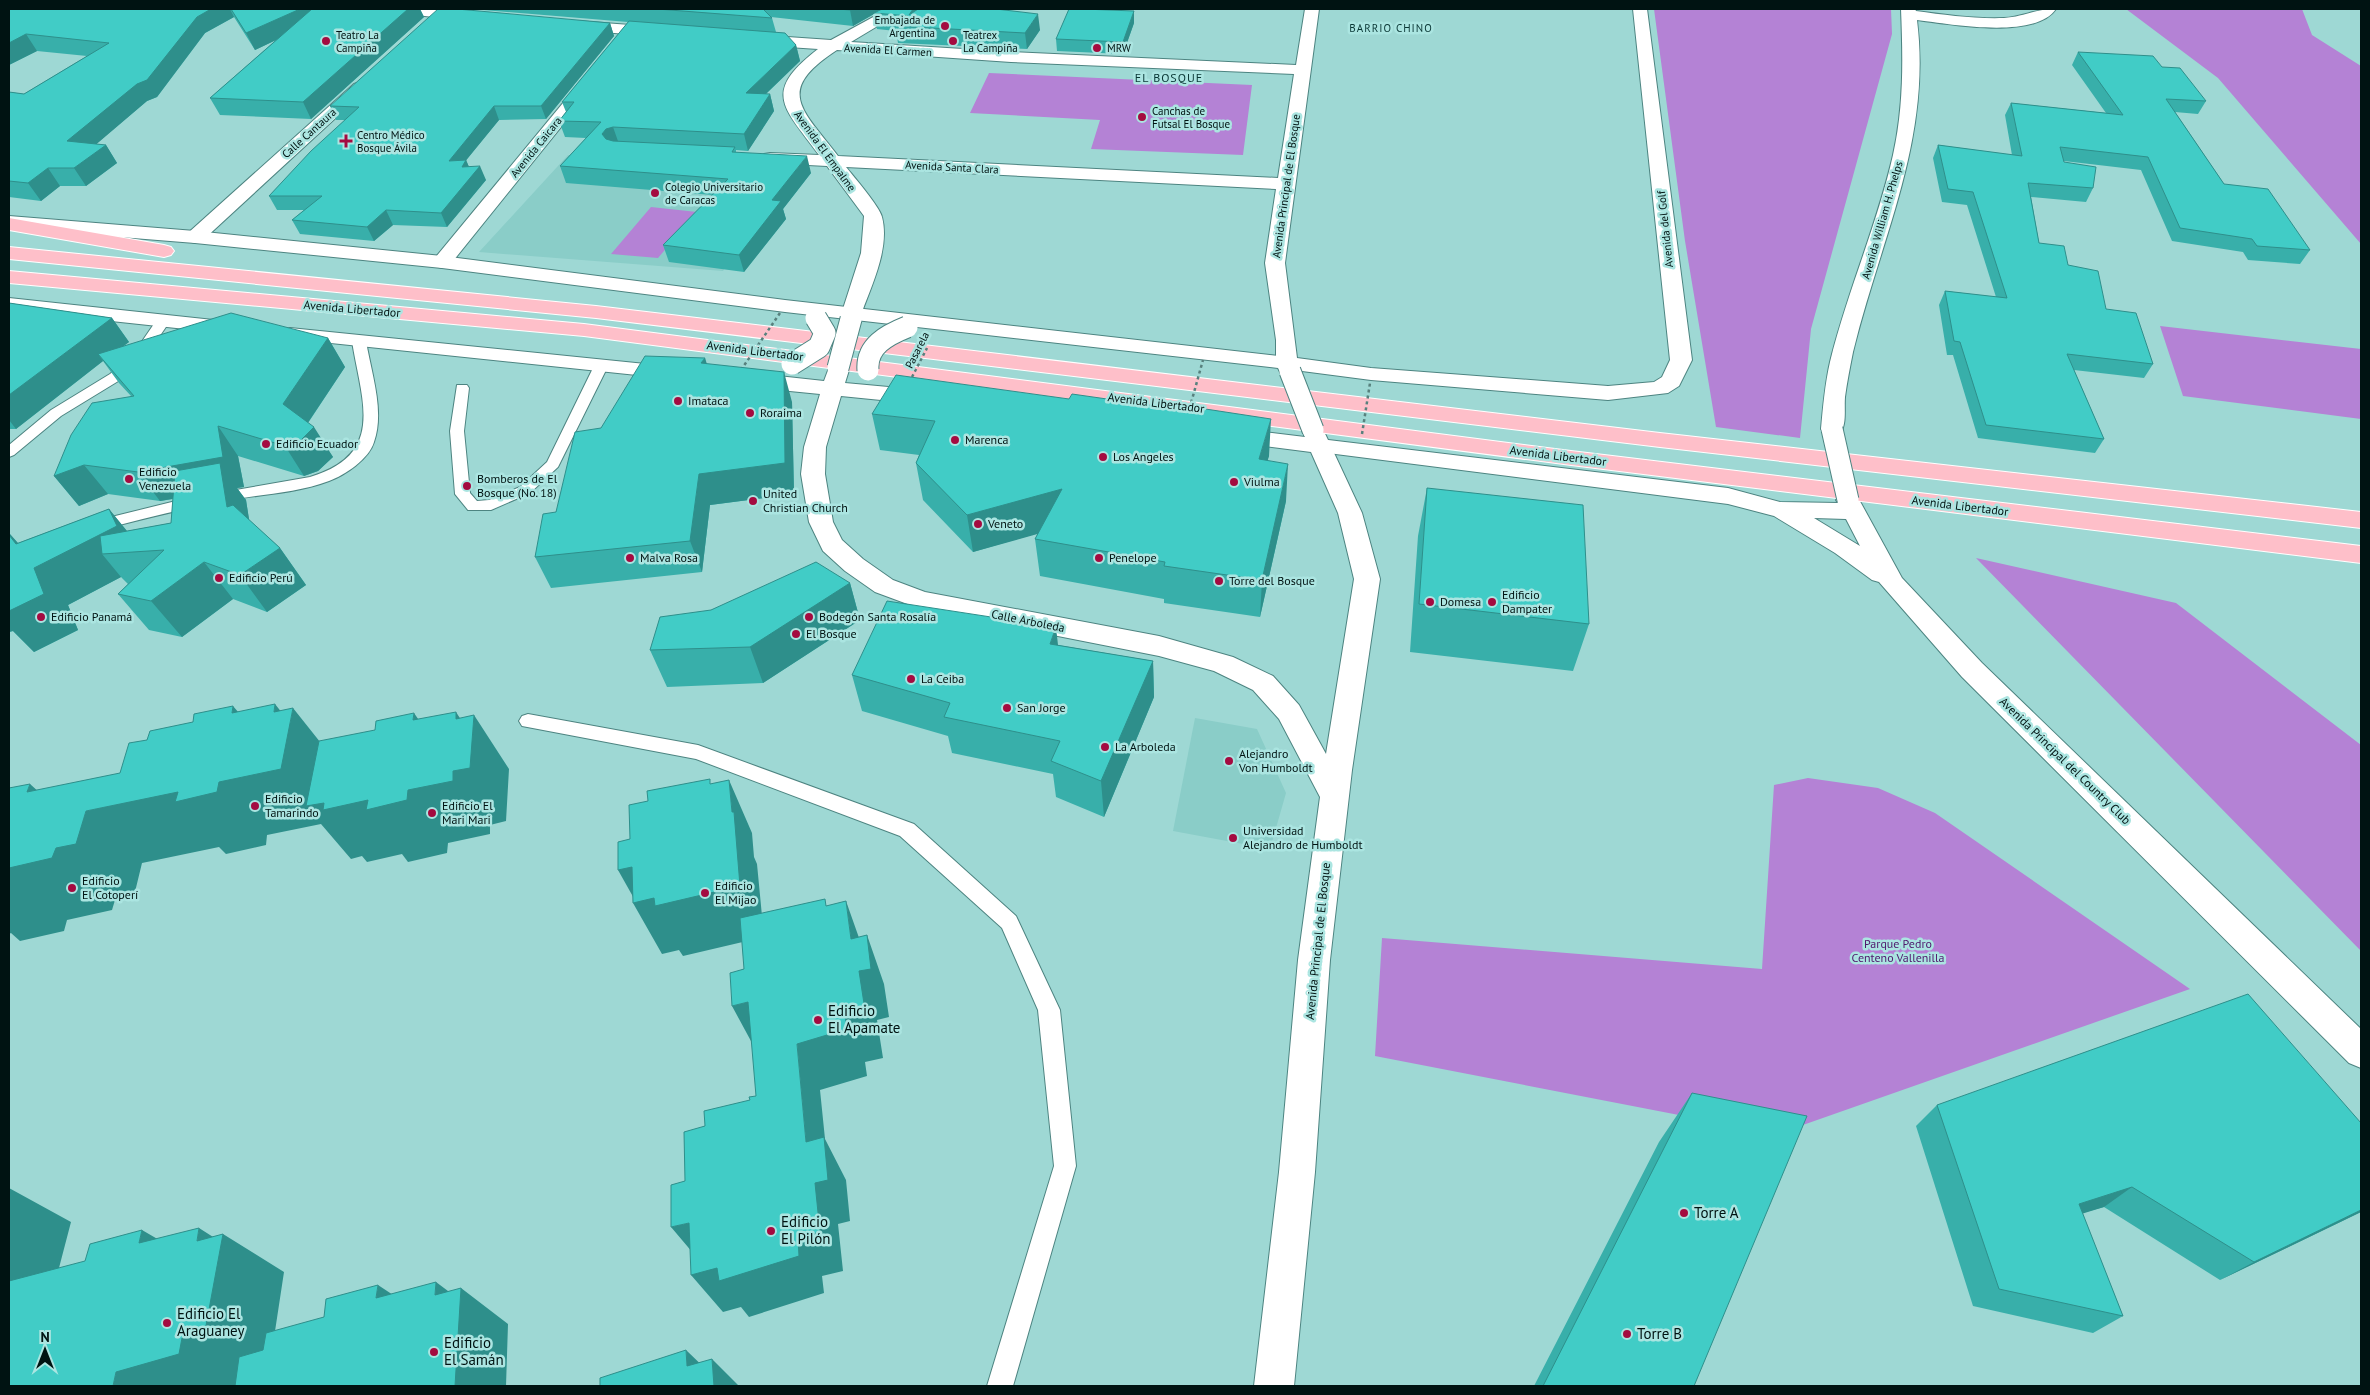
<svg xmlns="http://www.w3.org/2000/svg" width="2370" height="1395" viewBox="0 0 2370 1395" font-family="'PT Sans',sans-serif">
<rect width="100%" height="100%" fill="#9ed8d4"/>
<!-- built -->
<path fill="#8acdc8" d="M568 155 791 170 723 271 479 252Z
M1195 718 1257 729 1286 793 1270 849 1173 831Z"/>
<!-- green -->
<path fill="#b482d5" d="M1654 9H1891L1892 34 1811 329 1800 438 1716 427 1685 241Z
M2126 9H2302L2312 35 2361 66V244L2218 78Z
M989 73 1252 85 1243 155 1091 149 1100 120 970 113Z
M651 207 697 212 658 258 611 254Z
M2160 326 2361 349V419L2183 396Z
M1976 558 2176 603 2361 745V951Z
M1808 778 1878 788 1935 813 2190 989 1777 1134 1375 1056 1382 938 1762 969 1774 785Z"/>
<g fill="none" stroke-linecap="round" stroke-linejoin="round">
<!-- service casing -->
<g stroke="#4d8481" stroke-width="2">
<path id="service" d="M163 317 170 321 142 362 120 380 61 416 14 455 9 457V445L51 410 110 374 132 356 158 318Z
M359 337 366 341C371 372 385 411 374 442 369 459 345 475 329 481 300 492 267 494 236 499 189 507 142 519 96 531L91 530 88 526 91 522 184 499 310 477C387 454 361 400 352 341Z
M601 362 608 366 558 467 530 493 491 510H468L455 494 450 431 457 385H467L469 388 464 431 470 493 477 501 489 500 520 487 547 462 594 366Z
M528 714 698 745 914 824 1016 916 1060 1010 1076 1166 1013 1386H987L1054 1166 1038 1010 1002 928 900 836 696 759 522 726 519 721 522 716Z"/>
</g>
<!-- minor casing -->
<g stroke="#4d8481" stroke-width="2">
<path id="minor" d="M390 9C405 9 471 5 479 16L471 21 397 13 392 12Z
M888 9H906L851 42 1011 52 1296 65 1305 9H1319L1285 263 1297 358 1371 368 1608 386 1654 382 1662 377 1670 360 1633 9H1647L1692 360 1679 386 1668 393 1608 400 1371 380 1279 368 1276 363V340L1265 263 1276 189 846 167C854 177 880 207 882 217 890 248 872 284 862 312L859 316 852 318 845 316 842 312 861 253 864 216 827 166 770 163 764 162 761 158 764 154 770 153 819 155C784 107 761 93 818 49L758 45 750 40 758 35 831 40ZM837 50 1011 62 1294 74 1278 178 838 156C802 109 774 91 837 50Z
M1901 9H1915L1916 11C1945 15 1975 19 2004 18 2023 17 2038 8 2056 9 2035 40 1950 24 1917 20 1932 140 1880 240 1853 352 1850 367 1847 382 1845 397 1844 409 1847 424 1840 434L1832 436 1824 434 1821 429C1823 406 1825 384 1830 362 1847 292 1877 226 1893 155 1904 106 1903 59 1901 9Z
M576 21 658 27 666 32 658 37 571 29 568 26Z
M588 78 594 80 596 83 594 86 449 266 442 268 435 266 432 262 435 258 582 80Z
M360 82 366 84 368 87 366 90 202 241 195 243 188 241 185 237 188 233 354 84Z
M1320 439 1728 488 1780 502 1838 503 1836 500 1840 494 1848 492 1856 494 1902 578 1982 663 2361 1029V1068L2349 1063 1962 677 1879 582 1872 580 1835 553 1774 516 1728 504 1312 451 1309 446 1312 441ZM1814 518 1846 519 1860 546Z"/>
</g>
<!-- secondary casing -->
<g stroke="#4d8481" stroke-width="2">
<path id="secondary" d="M9 216 195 231 442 256 785 300 1287 357 1295 358 1301 371 1298 376 1290 377 1282 376 1278 368 785 312 442 268 195 243 9 228Z
M9 298 232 322 239 324 242 328 239 332 232 334 9 310Z
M290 328 675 367 683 368 686 373 683 378 675 379 283 338 280 334 283 330Z
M838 364 846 365 849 370 845 383 921 390 929 392 932 397 929 402 921 404 841 396 826 447 825 474 833 522 842 540 863 559 893 580 925 592 1159 636 1233 657 1273 676 1299 705 1326 754 1354 579 1338 513 1311 452 1232 442 1224 440 1221 435 1224 430 1232 428 1305 437 1302 430 1305 425 1313 423 1321 425 1362 513 1380 579 1352 770 1330 960 1315 1172 1294 1386H1254L1279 1172 1298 960 1320 797 1279 719 1253 690 1214 671 1159 656 921 609 875 592 845 571 823 551 809 522 801 474 804 447 820 394 750 387 742 385 739 380 742 375 750 373 824 381 830 365Z"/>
</g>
<!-- primary casing -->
<g stroke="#fff" stroke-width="2">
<path id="primary" d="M9 218 164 245 171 247 174 251 171 255 164 257 9 230Z
M9 247 596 306 1660 433 2361 512V528L1660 447 596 318 9 259Z
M9 271 584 324 1571 451 2361 546V563L1571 465 584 336 9 283Z"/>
</g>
<!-- service -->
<use href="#service" fill="#fff" fill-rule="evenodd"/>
<!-- minor -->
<use href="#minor" fill="#fff" fill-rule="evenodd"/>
<!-- secondary -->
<use href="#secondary" fill="#fff" fill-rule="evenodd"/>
<!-- primary -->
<use href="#primary" fill="#febfc9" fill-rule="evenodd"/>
<!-- minor-bridge casing -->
<g stroke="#4d8481" stroke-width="23" stroke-linecap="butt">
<path id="minor-bridge" d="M1832 429 1848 500"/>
</g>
<!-- secondary-bridge casing -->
<g stroke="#4d8481" stroke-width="23" stroke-linecap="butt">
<path id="secondary-bridge" d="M792 364 819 347 825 333 816 318
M838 368 851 319
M868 370C866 346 887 335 907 327
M1290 371 1313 430"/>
</g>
<!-- path-bridge -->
<path stroke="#57807d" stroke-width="2.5" stroke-dasharray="3 3" stroke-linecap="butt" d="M741 370 780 313
M912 377 927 348
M1188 414 1203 360
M1362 434 1370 383"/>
<!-- minor-bridge -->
<use href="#minor-bridge" stroke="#fff" stroke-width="21"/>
<!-- secondary-bridge -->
<use href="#secondary-bridge" stroke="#fff" stroke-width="21"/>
</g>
<!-- wall -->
<path fill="#38afaa" d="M9 9H420L424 17 311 119 220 115 210 98 276 40 255 50 234 17 205 33 157 97 147 101 96 144 106 145 117 163 86 186H60L41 201 9 197V92L24 94 87 56 37 51 9 65Z
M471 9H996L1040 30 1027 49 898 43 896 31 877 29 874 14 853 26 771 17 772 18 776 32 796 45 800 61 766 94H770L774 111 748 151 736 150V152L811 173 783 209 786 219 744 272 669 262 663 245 713 195 566 183 560 166 586 138 565 137 559 121 566 112 562 102 628 22Z
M610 23 614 36 546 119 499 120 466 160 469 167 486 180 447 227 393 225 374 241 300 234 292 220 304 210H277L269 196 345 120H336L330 106Z
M1134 23 1123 54 1057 51 1056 39Z
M2078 52 2162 67 2206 101 2198 114 2175 112 2224 184 2310 250 2300 264 2248 260 2243 252 2172 241 2141 170 2064 161V162L2093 188 2086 202 2031 197 2039 243 2068 265 2153 364 2144 378 2074 370 2104 439 2095 453 1978 438 1953 355H1947L1939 305 1945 291 1996 297 1967 205 1942 202 1933 158 1938 145 2012 155 2005 115 2011 103 2106 113 2072 65Z
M9 303 112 318 129 342 123 346 328 338 345 367 308 423 333 457 318 471 304 476 238 456 244 487 237 488 246 500 249 520 280 548 306 585 267 612 233 599 182 637 149 630 118 594 128 584 121 577 68 605 78 630 34 652 13 631 9 632V533L18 543 109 509 127 531 171 523 173 499 160 501 108 494 79 506 54 476 131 396 119 383 103 361 16 429H9Z
M705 358 706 364 792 402 794 494 710 505 702 572 551 588 535 557 556 512 601 428Z
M872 414 1269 456 1267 460 1286 501 1260 617 1164 603V599L1040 576 1035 539 1038 533 973 552 923 500 916 463 919 455 880 450Z
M1427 488 1589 624 1573 671 1410 652 1418 536Z
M850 583 860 620 763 683 667 687 650 650 711 610Z
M1058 645 1153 661 1154 697 1104 817 1056 797 1053 774 952 753 948 736 862 711 852 675Z
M1692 1093 1694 1386H1534L1659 1142Z
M1937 1105 2361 1123V1212L2220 1280 2104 1207 2082 1213 2123 1316 2093 1333 1973 1306 1916 1126Z"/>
<!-- shaded-wall -->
<path fill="#2e8f8b" d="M211 9H230L234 17 205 33 157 97 147 101 79 159 67 141 197 17Z
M300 9H331L333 13 255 50 246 33Z
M408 9H420L424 17 311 119 303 102Z
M852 9H885L874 13V14L853 26 850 10Z
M913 9H924L909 15Z
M1134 11V23L1123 54V42Z
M1038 14 1040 30 1027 49 1025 33Z
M610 23 614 36 546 119 541 106Z
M26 34 37 51 9 65V43Z
M796 45 800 61 750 109 746 93Z
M770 94 774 111 748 151 744 134Z
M494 106 499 120 455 174 449 161Z
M613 127 619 144 608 151 602 134 606 129Z
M106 145 117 163 86 186 74 168Z
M807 156 811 173 783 209 786 219 744 272 739 255 772 200Z
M466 160 472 174 480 166 486 180 447 227 441 213 462 167Z
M48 168 60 186 41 201 28 183Z
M386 210 393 225 374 241 367 227Z
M112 318 129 342 104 361 98 354 103 361 16 429 9 420V395Z
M328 338 345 367 301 433 283 404Z
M705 358 715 389 701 363Z
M784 372 792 402 794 494 710 505 702 572 690 541 699 474Z
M1271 419 1269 456 1257 496 1259 459Z
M218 426 238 456 244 487 237 488 246 500 253 544 227 507 224 490 160 501 138 472Z
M314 427 333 457 318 471 304 476 285 446Z
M1288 464 1286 501 1260 617 1262 580Z
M84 465 108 494 79 506 54 476Z
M1062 489 1066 526 973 552 967 515Z
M109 509 139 546 102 554 121 577 68 605 78 630 34 652 13 631 9 632V611L16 544 9 535V533L31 558Z
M280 548 306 585 267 612 240 575Z
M204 562 233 599 182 637 151 601Z
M850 583 860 620 763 683 750 647Z
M1056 627 1060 663 1050 644Z
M1153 661 1154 697 1104 817 1101 781Z
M275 704 290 723 293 708 336 762 408 790 456 719V712L472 737 474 715 509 769 506 821 490 825V834L448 843 447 853 408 862 402 854 367 862 362 856 351 859 321 824 267 835 266 845 226 854 219 847 142 863 134 896 115 900 112 910 67 920 64 931 20 941 11 933 9 934V868L56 848 27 792 30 784 80 829 86 811 219 782 274 712Z
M233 706 279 760 232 713Z
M414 713 451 767 413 720Z
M729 780 752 833 754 857 757 864 764 937 683 956 679 950 662 954 633 903 636 902 618 870 732 812Z
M846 901 864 952 867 935 884 984 889 1017 877 1020 883 1058 865 1062 867 1076 820 1090 825 1139 846 1180 850 1221 838 1224 843 1271 822 1276 824 1293 749 1317 741 1307 723 1312 691 1275 798 1238 806 1142 797 1044 845 1015 851 939Z
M748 1002 758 1054 732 1006Z
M2132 1187 2104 1207 2052 1223 2079 1204Z
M9 1188 71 1222 48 1310 9 1335Z
M2361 1210V1212L2220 1280 2254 1262Z
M689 1223 704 1266 671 1227Z
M199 1228 221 1242 223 1234 284 1272 270 1364 246 1386H113L116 1372 197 1241Z
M142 1230 209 1269 139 1243Z
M436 1282 460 1300 461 1288 508 1324 506 1386H455L435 1295Z
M378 1285 431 1320 376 1298Z
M686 1350 713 1376 712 1359 739 1386H709L687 1366Z"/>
<!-- building -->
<path fill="#41ccc6" stroke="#2e8f8b" d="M9 9H211L197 17 147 80 137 84 67 141 106 145 74 168H48L28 183 9 181V92L24 94 109 43 26 34 9 43Z
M231 9H300L246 33Z
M312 9H408L303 102 210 98Z
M438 9H457L610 23 541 106H494L449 161 466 160 462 167 480 166 441 213 386 210 367 227 292 220 322 196H269L311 151 359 107 330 106Z
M657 9H763L772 18Z
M838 9H852L850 10Z
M882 9H913L909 15 918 9H996L1038 14 1025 33 895 26 908 16 874 13Z
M1069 9H1083L1134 11 1123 42 1056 39Z
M629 21 785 33 796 45 746 93 770 94 744 134 613 127 606 129 602 134 606 139 613 141 735 147 732 152 807 156 772 200 781 201 739 255 663 245 728 179 560 166 601 122 559 121 574 102H562Z
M2078 52 2153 56 2162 67 2180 68 2206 101 2166 99 2224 184 2268 189 2310 250 2257 246 2252 239 2180 228 2148 157 2060 147 2064 162 2096 167 2093 188 2028 183 2039 243 2064 246 2068 265 2098 271 2106 309 2136 313 2153 364 2067 354 2104 439 1986 425 1960 342 1954 341 1945 291 2007 298 1973 192 1948 189 1938 145 2022 156 2011 103 2123 115Z
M9 303 112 318 9 395Z
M231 313 328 338 283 404 314 427 300 441 285 446 218 426 223 457 138 472 84 465 54 476 71 435 92 403 134 396 98 354Z
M645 356 705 358 701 363 784 372 785 463 699 474 690 541 535 557 543 514 556 512 575 432 601 428Z
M896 375 1069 399 1072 394 1198 412 1199 408 1271 419 1259 459 1288 464 1262 580 1164 566 1165 562 1035 539 1062 489 967 515 916 463 935 421 872 414Z
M220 463 227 507 233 505 280 548 240 575 204 562 151 601 118 594 164 550 102 554 100 536 171 523 175 471Z
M1427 488 1583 505 1589 624 1419 604Z
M109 509 117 526 34 568 44 594 9 611V535L16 544Z
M816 562 850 583 750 647 650 650 660 617 711 610Z
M887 601 1056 627 1050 644 1153 661 1101 781 1051 761 1060 741 944 717 950 703 852 675Z
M275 704 274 712 293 708 281 769 219 782 217 792 175 802 178 792 86 811 76 844 56 848 52 858 9 868V788L30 784 27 792 120 773 129 743 147 740 150 731 193 722 194 714 233 706 232 713Z
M456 712V719L474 715 470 768 453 771V781L408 790 407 800 366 810 368 800 323 810 324 803 306 806 319 741 375 730 376 721 414 713 413 720Z
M710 779V784L729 780 732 812H734L740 886 655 906 654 898 633 903 632 867 618 870V842L630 839 629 805 648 801 647 791Z
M825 899 826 906 846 901 851 939 867 935 871 969 859 971 865 1010 845 1015 847 1029 797 1044 806 1142 824 1137 828 1180 815 1183 820 1232 798 1238 799 1256 719 1281 717 1268 691 1275 689 1223 671 1227V1185L685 1181 684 1132 705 1126 704 1111 750 1100 749 1097 756 1096 748 1002 732 1006 730 973 744 969 740 918Z
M2248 994 2361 1123V1210L2254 1262 2132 1187 2079 1204 2123 1316 1999 1289 1937 1105Z
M1692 1093 1807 1116 1694 1386H1543Z
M199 1228 197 1241 223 1234 205 1331 182 1338 179 1354 116 1372 113 1386H9V1281L85 1261 90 1244 142 1230 139 1243Z
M436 1282 435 1295 461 1288 455 1386H235L239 1357 263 1350 266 1333 324 1317 326 1299 378 1285 376 1298Z
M686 1350 687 1366 712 1359 714 1386H600V1378Z"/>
<!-- markers -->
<g fill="#a40b40" stroke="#abe5e1" stroke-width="2">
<circle cx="945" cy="26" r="5"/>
<circle cx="326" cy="41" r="5"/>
<circle cx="953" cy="41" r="5"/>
<circle cx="1097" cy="48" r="5"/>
<circle cx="1142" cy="117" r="5"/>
<path d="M343.5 133.5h5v5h5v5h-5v5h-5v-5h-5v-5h5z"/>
<circle cx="655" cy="193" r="5"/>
<circle cx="678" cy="401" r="5"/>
<circle cx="750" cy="413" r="5"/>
<circle cx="955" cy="440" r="5"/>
<circle cx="266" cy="444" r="5"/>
<circle cx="1103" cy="457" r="5"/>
<circle cx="129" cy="479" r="5"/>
<circle cx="1234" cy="482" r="5"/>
<circle cx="467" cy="486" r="5"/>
<circle cx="753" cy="501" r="5"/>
<circle cx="978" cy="524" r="5"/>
<circle cx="630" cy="558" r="5"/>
<circle cx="1099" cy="558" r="5"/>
<circle cx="219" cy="578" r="5"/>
<circle cx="1219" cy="581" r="5"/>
<circle cx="1430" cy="602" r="5"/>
<circle cx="1492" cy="602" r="5"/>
<circle cx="41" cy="617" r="5"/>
<circle cx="809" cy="617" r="5"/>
<circle cx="796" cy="634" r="5"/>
<circle cx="911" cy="679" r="5"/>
<circle cx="1007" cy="708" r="5"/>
<circle cx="1105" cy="747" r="5"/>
<circle cx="1229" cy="761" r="5"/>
<circle cx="255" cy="806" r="5"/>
<circle cx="432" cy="813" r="5"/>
<circle cx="1233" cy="838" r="5"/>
<circle cx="72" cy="888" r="5"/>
<circle cx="705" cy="893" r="5"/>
<circle cx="818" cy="1020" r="5"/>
<circle cx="1684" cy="1213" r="5"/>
<circle cx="771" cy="1231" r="5"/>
<circle cx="167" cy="1323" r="5"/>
<circle cx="1627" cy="1334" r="5"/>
<circle cx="434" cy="1352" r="5"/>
</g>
<g text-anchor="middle" stroke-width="5" stroke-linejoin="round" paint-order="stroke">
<!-- far-poi labels -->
<g font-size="11" fill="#001312" stroke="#abe5e1" text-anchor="start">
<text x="935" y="24" text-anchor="end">Embajada de<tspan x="935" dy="13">Argentina</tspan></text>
<text x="336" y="39">Teatro La<tspan x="336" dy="13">Campiña</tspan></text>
<text x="963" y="39">Teatrex<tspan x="963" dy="13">La Campiña</tspan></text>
<text x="1107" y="52">MRW</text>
<text x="1152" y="115">Canchas de<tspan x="1152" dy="13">Futsal El Bosque</tspan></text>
<text x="357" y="139">Centro Médico<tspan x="357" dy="13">Bosque Ávila</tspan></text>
<text x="665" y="191">Colegio Universitario<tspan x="665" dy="13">de Caracas</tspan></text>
</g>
<!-- far-neighbourhood labels -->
<g font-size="11" letter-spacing="1" fill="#0a3735" stroke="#abe5e1">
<text x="1391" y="32">BARRIO CHINO</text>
</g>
<!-- far-street labels -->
<g font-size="11" fill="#001312" stroke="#abe5e1">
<text transform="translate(888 50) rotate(3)" y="4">Avenida El Carmen</text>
<text transform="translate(309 133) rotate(-42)" y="4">Calle Cantaura</text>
<text transform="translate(536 147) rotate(-51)" y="4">Avenida Caicara</text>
<text transform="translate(825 151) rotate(54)" y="4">Avenida El Empalme</text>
<text transform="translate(952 167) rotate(3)" y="4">Avenida Santa Clara</text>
<text transform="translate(1286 186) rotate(-82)" y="4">Avenida Principal de El Bosque</text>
<text transform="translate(1882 220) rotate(-74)" y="4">Avenida William H. Phelps</text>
<text transform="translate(1665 229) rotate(-96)" y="4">Avenida del Golf</text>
<text transform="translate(917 350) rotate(-63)" y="4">Pasarela</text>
</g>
<!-- far-quarter labels -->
<g font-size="12" letter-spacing="1" fill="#0a3735" stroke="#abe5e1">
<text x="1169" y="82">EL BOSQUE</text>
</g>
<!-- street labels -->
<g font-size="12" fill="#001312" stroke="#abe5e1">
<text transform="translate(352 309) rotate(5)" y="4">Avenida Libertador</text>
<text transform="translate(755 351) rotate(7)" y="4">Avenida Libertador</text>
<text transform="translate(1156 403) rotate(7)" y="4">Avenida Libertador</text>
<text transform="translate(1558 456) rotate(7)" y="4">Avenida Libertador</text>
<text transform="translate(1960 506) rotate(7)" y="4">Avenida Libertador</text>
<text transform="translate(1028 621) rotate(11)" y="4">Calle Arboleda</text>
<text transform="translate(2065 761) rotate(44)" y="4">Avenida Principal del Country Club</text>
<text transform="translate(1318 941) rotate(-84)" y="4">Avenida Principal de El Bosque</text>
</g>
<!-- poi labels -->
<g font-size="12" fill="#001312" stroke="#abe5e1" text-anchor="start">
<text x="688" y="405">Imataca</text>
<text x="760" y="417">Roraima</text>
<text x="965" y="444">Marenca</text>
<text x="276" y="448">Edificio Ecuador</text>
<text x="1113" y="461">Los Angeles</text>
<text x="139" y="476">Edificio<tspan x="139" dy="14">Venezuela</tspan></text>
<text x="477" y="483">Bomberos de El<tspan x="477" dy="14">Bosque (No. 18)</tspan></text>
<text x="1244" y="486">Viulma</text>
<text x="763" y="498">United<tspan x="763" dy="14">Christian Church</tspan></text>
<text x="988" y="528">Veneto</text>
<text x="640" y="562">Malva Rosa</text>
<text x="1109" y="562">Penelope</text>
<text x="229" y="582">Edificio Perú</text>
<text x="1229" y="585">Torre del Bosque</text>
<text x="1502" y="599">Edificio<tspan x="1502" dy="14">Dampater</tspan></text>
<text x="1440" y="606">Domesa</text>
<text x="51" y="621">Edificio Panamá</text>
<text x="819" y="621">Bodegón Santa Rosalía</text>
<text x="806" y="638">El Bosque</text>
<text x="921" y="683">La Ceiba</text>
<text x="1017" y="712">San Jorge</text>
<text x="1115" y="751">La Arboleda</text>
<text x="1239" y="758">Alejandro<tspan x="1239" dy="14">Von Humboldt</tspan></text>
<text x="265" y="803">Edificio<tspan x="265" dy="14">Tamarindo</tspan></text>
<text x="442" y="810">Edificio El<tspan x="442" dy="14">Mari Mari</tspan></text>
<text x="1243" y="835">Universidad<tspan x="1243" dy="14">Alejandro de Humboldt</tspan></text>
<text x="82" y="885">Edificio<tspan x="82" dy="14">El Cotoperí</tspan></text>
<text x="715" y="890">Edificio<tspan x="715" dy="14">El Mijao</tspan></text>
</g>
<!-- park labels -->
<g font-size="12" fill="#4e166b" stroke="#abe5e1">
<text x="1898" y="948">Parque Pedro<tspan x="1898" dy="14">Centeno Vallenilla</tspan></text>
</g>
<!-- near-poi labels -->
<g font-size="15" fill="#001312" stroke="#abe5e1" text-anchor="start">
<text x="828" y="1016">Edificio<tspan x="828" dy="17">El Apamate</tspan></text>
<text x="1694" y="1218">Torre A</text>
<text x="781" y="1227">Edificio<tspan x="781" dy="17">El Pilón</tspan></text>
<text x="177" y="1319">Edificio El<tspan x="177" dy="17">Araguaney</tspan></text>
<text x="1637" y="1339">Torre B</text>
<text x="444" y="1348">Edificio<tspan x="444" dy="17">El Samán</tspan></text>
</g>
</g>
<!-- border -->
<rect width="2370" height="1395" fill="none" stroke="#001312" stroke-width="20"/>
<!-- north arrow -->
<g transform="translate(45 1350)" stroke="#abe5e1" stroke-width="4" paint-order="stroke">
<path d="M0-4L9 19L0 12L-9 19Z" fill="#001312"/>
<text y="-8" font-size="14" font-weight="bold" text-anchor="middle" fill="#001312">N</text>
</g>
</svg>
